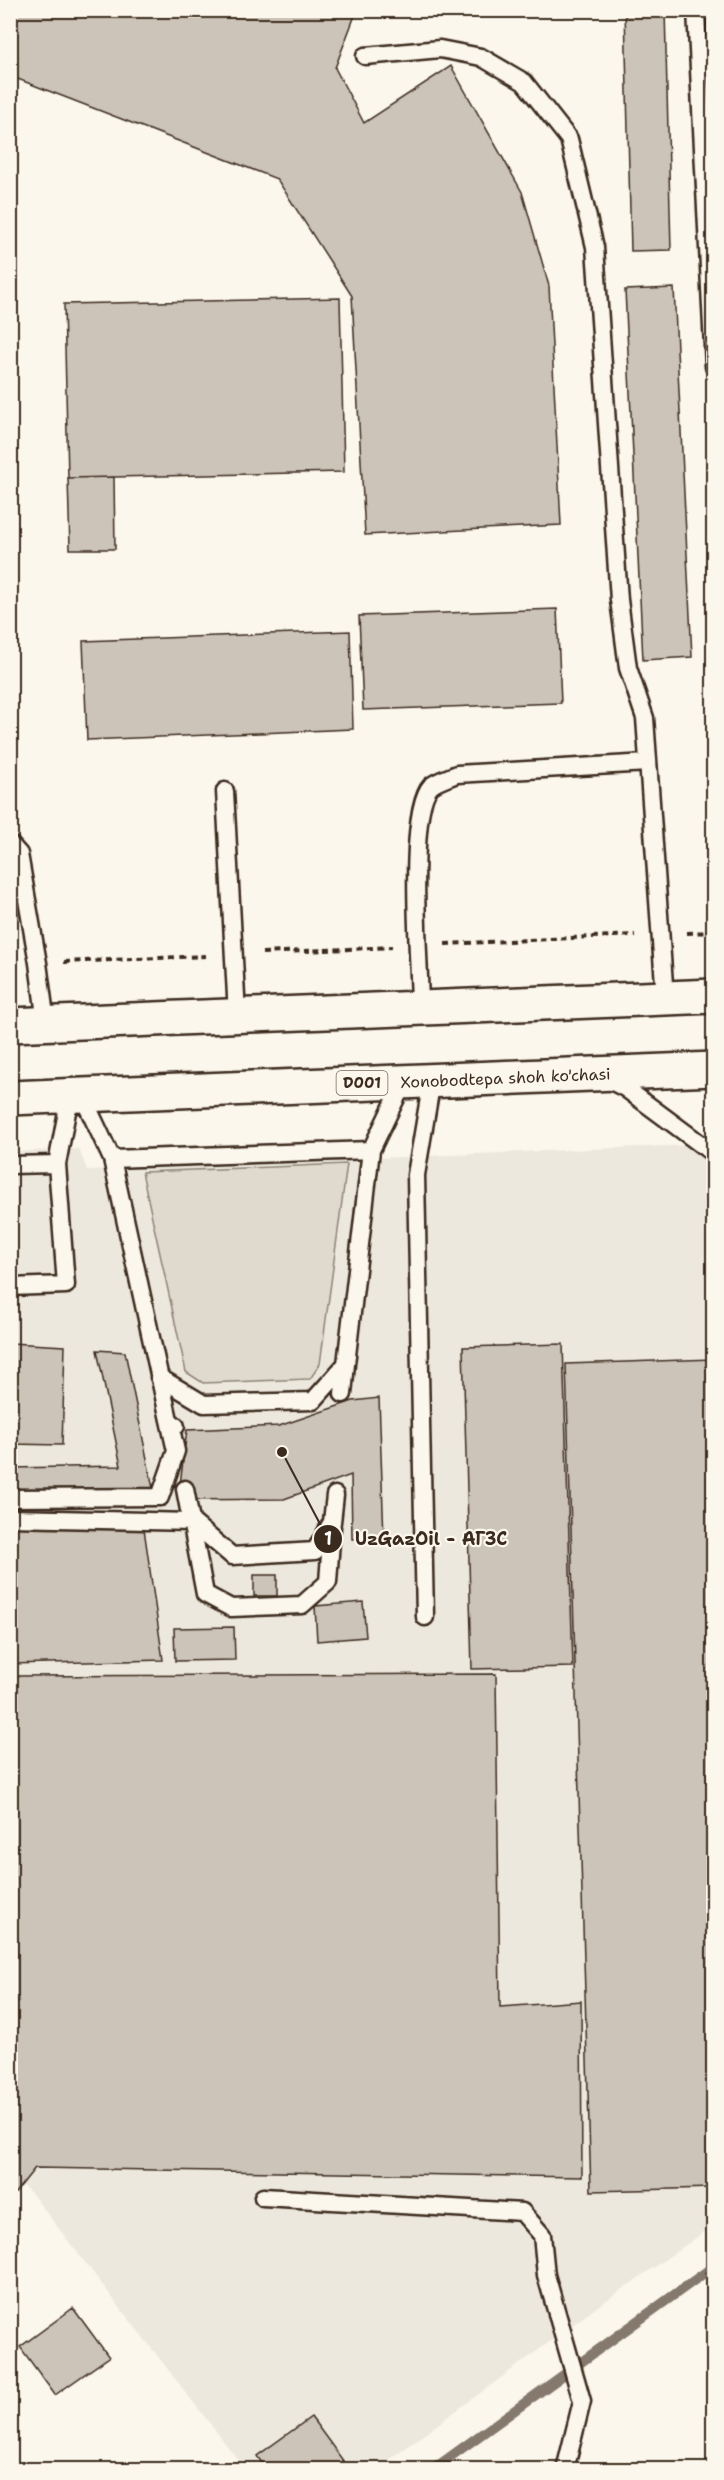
<svg xmlns="http://www.w3.org/2000/svg" width="724" height="2480" viewBox="0 0 724 2480" font-family="'Shantell Sans',sans-serif">
<rect width="100%" height="100%" fill="#fbf7ec"/>
<filter id="ink" filterUnits="userSpaceOnUse"><feTurbulence type="fractalNoise" baseFrequency=".0167" numOctaves="2"/><feDisplacementMap in="SourceGraphic" scale="12" xChannelSelector="R" yChannelSelector="G"/><feConvolveMatrix kernelMatrix="1 2 1 2 8 2 1 2 1" color-interpolation-filters="sRGB"/></filter>
<g filter="url(#ink)">
<!-- built -->
<path fill="#ede8dd" d="M713 1144V2226L601 2304 377 2469H245L32 2194 11 2175 10 1152 79 1149 87 1170Z"/>
<!-- green -->
<path fill="#dfd9ce" stroke="#8d8276" stroke-width="1.5" d="M347 1164 320 1364 310 1379 203 1383 186 1372 142 1172Z"/>
<g fill="none" stroke-linecap="round" stroke-linejoin="round">
<!-- stream -->
<path stroke="#85796d" stroke-width="10" d="M432 2470 714 2266"/>
</g>
<!-- building -->
<path fill="#ccc4b9" stroke="#3b2a1e" stroke-width="1.5" d="M10 10H357L335 68 364 123 451 66 522 192 549 286 561 525 365 535 352 296 277 179 10 76Z
M625 10H665L671 250 631 251Z
M674 288 692 657 643 660 625 290Z
M340 298 344 472 68 478 64 304Z
M114 477 115 549H70L68 478Z
M557 609 561 703 363 710 359 616Z
M350 631 353 729 87 740 83 641Z
M10 1343 65 1346 62 1445 10 1444Z
M563 1344 573 1667 472 1669 463 1347Z
M97 1350 125 1352 153 1488 10 1489V1468L121 1466Z
M714 1359V2188L591 2191 566 1364Z
M379 1398 384 1538 352 1539 351 1475 284 1499 178 1500 187 1430 279 1426 353 1401Z
M10 1526 144 1529 163 1660 10 1664Z
M254 1575H277V1596H254Z
M363 1602 366 1637 317 1641 315 1606Z
M234 1627 235 1660 175 1661 174 1628Z
M496 1674 500 2007 581 2001 582 2177 35 2168 11 2198 10 1676Z
M73 2308 109 2357 55 2395 20 2347Z
M311 2417 347 2466 342 2470H267L257 2456Z"/>
<g fill="none" stroke-linecap="round" stroke-linejoin="round">
<!-- service casing -->
<g stroke="#3b2a1e" stroke-width="21">
<path id="service" d="M696 10 714 367
M365 56 440 49 481 57 524 82 569 139 595 247 619 600 628 668 645 718 665 998
M225 791 237 1015
M10 844 19 854 38 963 46 1023
M420 1007C420 966 406 812 431 786 437 781 450 777 457 774L648 763
M607 1079 625 1088 714 1154
M82 1095 112 1159 169 1420 176 1426
M112 1159 371 1150 404 1082
M10 1165 57 1164 70 1096
M10 1287 66 1285 57 1164
M159 1377 204 1404 313 1401 346 1364 371 1150
M343 1394 346 1364
M185 1489 205 1594 231 1608 302 1605 328 1582 332 1527
M10 1498 160 1497 176 1451 169 1420
M10 1518 192 1522 232 1556 315 1551 332 1522 335 1495
M425 1617 416 1175 432 1080
M263 2197 522 2212 542 2235 546 2275 582 2401 565 2470"/>
</g>
<!-- trunk casing -->
<g stroke="#3b2a1e" stroke-width="38">
<g id="trunk">
<path d="M10 1025 714 996"/>
<path id="s1" d="M10 1098 714 1069"/>
</g>
</g>
<!-- path -->
<path stroke="#3b2a1e" stroke-width="4" stroke-dasharray="6 4.5" stroke-linecap="butt" d="M687 933 714 932
M445 944 635 935
M262 953 392 947
M64 962 206 956"/>
<!-- service -->
<use href="#service" stroke="#fbf7ec" stroke-width="16"/>
<!-- trunk -->
<use href="#trunk" stroke="#fbf7ec" stroke-width="33"/>
</g>
</g>
<g text-anchor="middle" stroke-width="4.5" stroke-linejoin="round" paint-order="stroke">
<!-- shield labels -->
<rect fill="#fbf7ec" stroke="#75685c" stroke-width="1.5" x="336.5" y="1071" width="51" height="24" rx="4.5"/>
<g font-size="15" font-weight="bold" fill="#3b2a1e">
<text x="362" y="1088">D001</text>
</g>
<!-- street labels -->
<g font-size="16" fill="#3b2a1e" stroke="#fbf7ec">
<text dy="6" stroke="none"><textPath href="#s1" startOffset="496">Xonobodtepa shoh ko'chasi</textPath></text>
</g>
</g>
<!-- callouts -->
<path fill="none" stroke="#3b2a1e" stroke-width="2" d="M282 1452L328 1539"/>
<g fill="#3b2a1e" stroke="#fbf7ec" stroke-width="2">
<circle cx="282" cy="1452" r="6"/>
<circle cx="328" cy="1539" r="15"/>
</g>
<g font-size="18" text-anchor="middle" font-weight="bold" fill="#fff">
<text x="328" y="1545">1</text>
</g>
<g font-size="18" text-anchor="middle" font-weight="bold" fill="#3b2a1e" stroke="#fbf7ec" stroke-width="4.5" stroke-linejoin="round" paint-order="stroke">
<text x="431" y="1545">UzGazOil - АГЗС</text>
</g>
<!-- margin -->
<rect width="724" height="2480" fill="none" stroke="#fbf7ec" stroke-width="36"/>
<rect x="18" y="18" width="688" height="2444" fill="none" stroke="#3b2a1e" stroke-width="2" filter="url(#ink)"/>
</svg>
